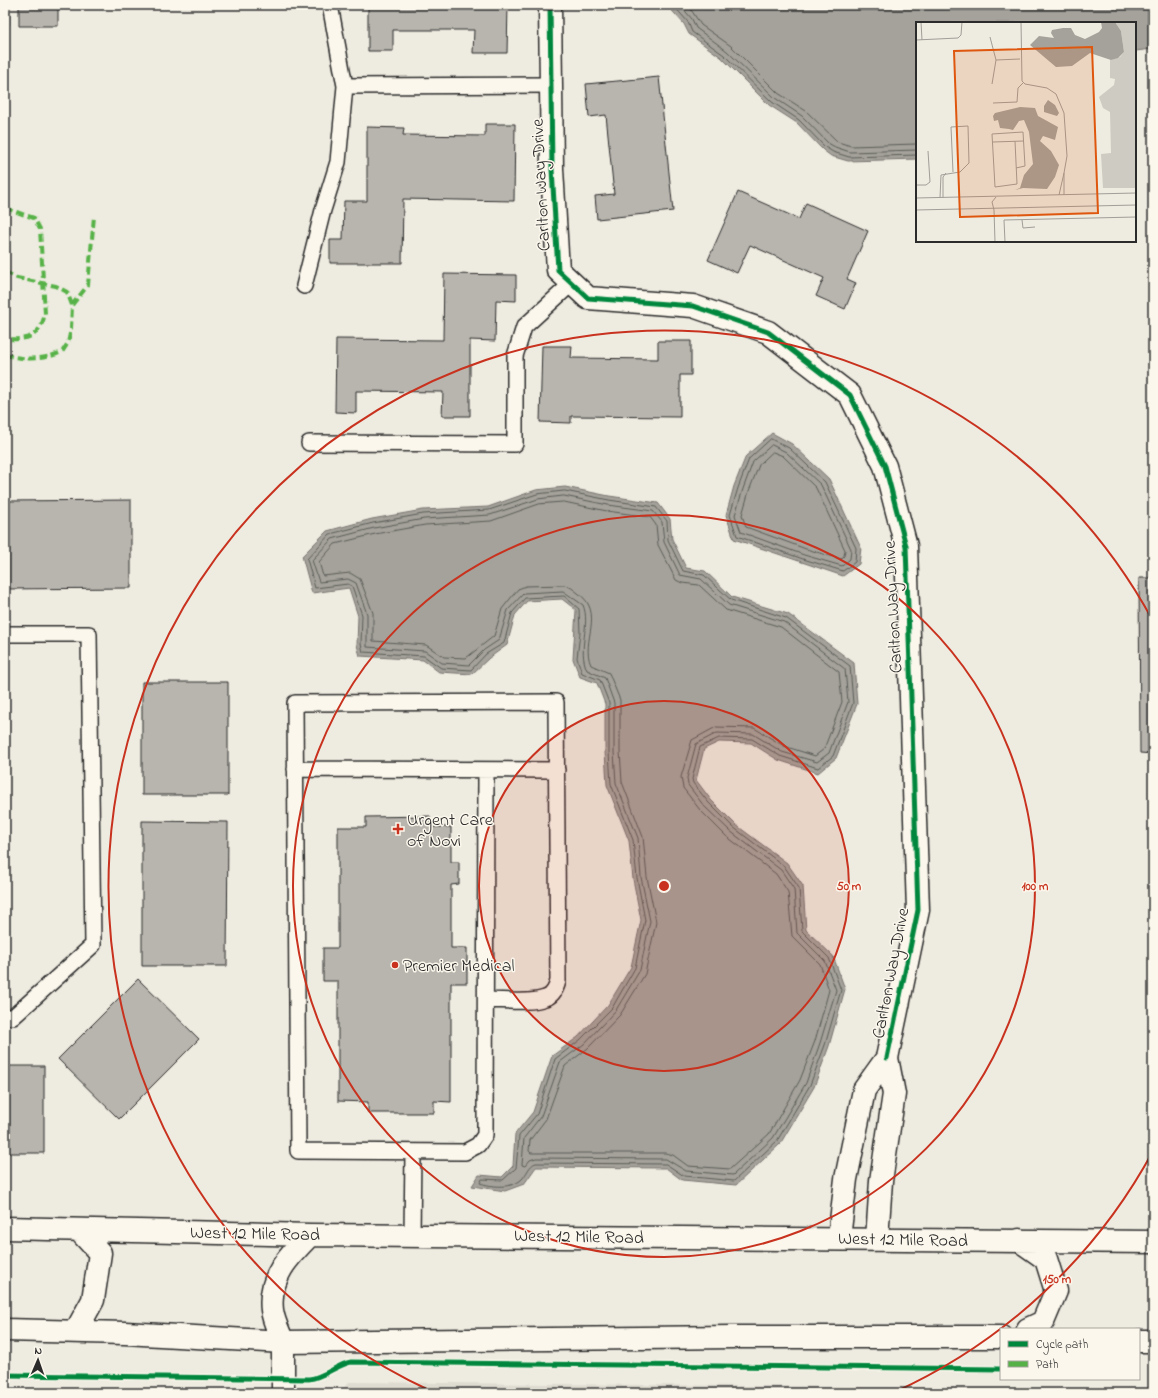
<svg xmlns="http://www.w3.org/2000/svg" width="1158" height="1398" viewBox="0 0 1158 1398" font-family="'Indie Flower',sans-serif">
<rect width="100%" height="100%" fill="#eeebe0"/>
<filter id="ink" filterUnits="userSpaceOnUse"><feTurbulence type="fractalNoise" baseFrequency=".025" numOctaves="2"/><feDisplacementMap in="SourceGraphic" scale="8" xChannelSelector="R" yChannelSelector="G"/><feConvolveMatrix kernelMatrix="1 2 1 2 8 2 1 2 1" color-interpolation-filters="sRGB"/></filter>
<g filter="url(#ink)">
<!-- built -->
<path fill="#dedbd1" d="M349 1382 1153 1390V1393H339Z"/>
<!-- water -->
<path fill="#a4a29a" stroke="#74726e" d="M667 5H1153V49L1135 51V23H917V159L848 161 831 156 823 150 797 123 769 105 721 57 689 34 684 24Z
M772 433 792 444 829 479 861 548 859 564 843 576 734 539 726 515 734 486 746 456Z
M565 487 609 496 658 503 670 519 672 539 686 568 705 571 732 597 788 614 854 663 857 704 836 758 818 773 778 760 751 743 719 742 704 749 696 780 711 800 736 825 787 863 803 886 806 930 833 956 845 989 829 1046 814 1087 780 1144 736 1185 682 1180 666 1168 536 1167 524 1184 505 1191 472 1186 479 1175 502 1177 513 1166 515 1134 533 1112 552 1056 578 1037 608 1005 631 967 641 920 633 879 629 841 607 785 605 752V704L597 683 580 677 573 659 576 610 562 599 527 601 515 615 507 645 489 658 472 674 439 672 423 660 360 656 357 645 358 616 349 588 312 593 302 556 327 531 372 519 423 510 488 507 536 490Z"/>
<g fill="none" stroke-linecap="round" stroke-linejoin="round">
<!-- shore -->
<path stroke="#5b5b57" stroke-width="1" d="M673 5 688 22 692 32 724 55 772 102 799 120 825 147 833 152 849 157 917 155
M680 5 692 19 696 28 727 51 775 98 802 116 828 143 835 147 850 152 917 150
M688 5 701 25 731 46 778 93 806 111 838 142 851 146 917 144
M771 439 789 448 825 482 856 548 855 562 843 571 803 559 737 536 730 515 738 488 749 459Z
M772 445 786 452 821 485 851 549 850 559 842 566 804 555 741 532 735 515 743 489 753 462Z
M773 452 783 456 816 488 845 550 844 556 841 559 806 549 746 527 742 515 749 491 759 465Z
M565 491 609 500 656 507 667 521 668 540 683 571 704 575 731 600 786 618 850 666 853 703 833 756 818 768 780 756 752 739 719 738 700 747 692 779 693 783 708 802 733 827 784 866 799 888 802 931 829 958 841 990 825 1045 810 1085 777 1141 734 1181 684 1176 666 1164 536 1163C529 1165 527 1174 522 1179 512 1189 492 1187 480 1183L482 1179 503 1180 516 1168 519 1136 537 1114 555 1059 580 1040 612 1008 635 968 645 920 637 878 633 840 611 784 609 752V703L600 680 582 673 577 658 580 633 579 609 564 596 525 598 512 613 504 643 486 654 471 670 441 668 424 656 363 652 361 644 362 615 352 586 348 584 315 588 307 559 330 534 373 523 423 514 489 510 537 494Z
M564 496 608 505 653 511 662 522 664 542 680 575 701 579 729 605 784 622 845 669 848 702 829 753 817 762 782 752 753 734 717 733 696 744 687 778 688 785 704 806 730 831 781 870 794 889 797 933 825 961 836 990 820 1043 806 1083 773 1138 733 1175 686 1171 666 1159 536 1158 530 1160 525 1166 522 1165 524 1138 541 1116 560 1062 584 1044 616 1010 640 970 650 921 641 877 638 838 616 783 614 752V703L605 678 587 670C577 649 591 624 583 605L563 591 524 593 508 610 499 640 484 650 469 665 442 663 425 651 367 647V614L356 583 348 579 319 582 312 560 332 539 374 528 424 519 490 515 538 499Z
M564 502 607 511 650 517 656 525 658 545 676 580 682 583 699 585 726 610 781 627 839 672 842 702 824 749 815 756 784 746 754 728 716 727 692 740 681 777 683 788 700 810 726 836 776 874 788 892 792 936 820 964 829 990 815 1041 800 1080 769 1134 730 1169 688 1166 673 1155 666 1153H531L529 1151 530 1140 546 1119 565 1066 588 1048 620 1015 645 974 656 922 647 877 643 837 622 782 620 751V700L609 673 591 665C580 641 606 613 578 593 573 589 570 586 564 585L526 586 518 589 502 609 494 636 466 658 444 657 426 645 373 641V613L360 579 350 573 323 576 319 562 335 544 375 534 425 525 491 521 539 504Z"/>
</g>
<!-- building -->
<path fill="#b8b5ae" stroke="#2b2b2b" d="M5 5H9V25H5Z
M19 5H58V26H19Z
M368 5H508L507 53H473L474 30H393V51H368Z
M659 77 673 211 597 219 595 196 614 194 606 115 589 117 586 84Z
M485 124H515L514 201 403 199 402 263H330V240H343L344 201H367V127L404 128 403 135 485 136Z
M738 192 799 219 806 203 868 231 847 279 856 283 845 309 816 296 824 278 750 245 737 273 708 260Z
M444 274 516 275V301L496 300 495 341 470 340V416H442L443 392 356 391V413L335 412 336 339 443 340Z
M658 341H691V375H680V417L571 416V423L540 422 542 346H572L571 358 658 359Z
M131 500V588L5 589V501Z
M1139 578H1153V754L1140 753Z
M142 682H228V795H142Z
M430 816 431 827H451V862H459V884L451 885V948H467V983H451V1102L434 1101V1113H368V1102L338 1101V981H323V948H338V827H366V817Z
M142 821 228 822 227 966H142Z
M138 979 199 1039 119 1119 58 1059Z
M5 1066H44V1153H5Z"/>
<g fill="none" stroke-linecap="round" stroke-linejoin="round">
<!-- lane casing -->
<g stroke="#2b2b2b" stroke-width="18">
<path id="lane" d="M330 5 345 86 551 85
M304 286 323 210 338 162 345 86
M309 443 515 444V356L524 327 572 283
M5 634H89L93 945 13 1017H5
M295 769 557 770
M486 770 485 1135 478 1145 465 1152 298 1151 295 703 556 702 558 981C556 989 553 996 545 998 531 1004 503 1000 487 1000
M412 1235 413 1153"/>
</g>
<!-- street casing -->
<g stroke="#2b2b2b" stroke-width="25">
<path id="street" d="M550 5 552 169 558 270 588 298 693 306 768 332 850 395 885 466 906 546 918 910 887 1058
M839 1238 846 1179 864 1090 887 1058 894 1094 881 1181 877 1239
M283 1342V1393"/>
</g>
<!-- secondary casing -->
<g stroke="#2b2b2b" stroke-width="25">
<path id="secondary" d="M5 1228 310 1235 1153 1242
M1019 1240 1046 1259 1056 1291 1043 1322 1028 1329
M5 1330 125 1333 283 1342 733 1337H1001
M76 1331 93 1300 100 1253 79 1230
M1139 1341H1153
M283 1342C279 1332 273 1320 272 1310 268 1277 289 1256 310 1235"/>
</g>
<!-- lane -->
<use href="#lane" stroke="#fbf7ec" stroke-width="15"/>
<!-- street -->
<use href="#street" stroke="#fbf7ec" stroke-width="22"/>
<!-- secondary -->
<use href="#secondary" stroke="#fbf7ec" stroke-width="22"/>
<!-- quiet -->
<path stroke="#56b246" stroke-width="4" stroke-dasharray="8 4" stroke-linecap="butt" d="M5 208 34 218 40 229 45 314C39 338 28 340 5 339
M5 272 17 278 56 286 67 292 72 305 71 329 68 343 62 352C44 360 24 360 5 355
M72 305 88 285 94 216"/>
<!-- cycleway casing -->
<g stroke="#fbf7ec" stroke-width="8">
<path id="cycleway" d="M550 5 552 169 558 270 588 298 693 306 768 332 850 395 885 466 906 546 918 910 887 1058
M5 1375 309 1379C325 1377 336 1365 351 1362L1001 1369"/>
</g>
<!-- cycleway -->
<use href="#cycleway" stroke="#00873e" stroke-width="5"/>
</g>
</g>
<!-- distance rings -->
<circle cx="664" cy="886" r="185" fill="#c8321e" fill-opacity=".12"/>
<g fill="none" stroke="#c8321e" stroke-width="2">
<circle cx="664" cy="886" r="185"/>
<circle cx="664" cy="886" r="371"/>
<path d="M1153 1151A556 556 0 0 1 895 1392M433 1392A556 556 0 1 1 1153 621"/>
</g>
<!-- markers -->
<g fill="#c8321e" stroke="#fbf7ec" stroke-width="1.5">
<path d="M396 823h4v4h4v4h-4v4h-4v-4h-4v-4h4z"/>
<circle cx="395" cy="965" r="4"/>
</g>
<g text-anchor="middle" stroke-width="3" stroke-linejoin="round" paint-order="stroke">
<!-- street labels -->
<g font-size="18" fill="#2b2b2b" stroke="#fbf7ec">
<text transform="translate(540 185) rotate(-93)" y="6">Carlton Way Drive</text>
<text transform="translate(892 607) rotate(-93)" y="6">Carlton Way Drive</text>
<text transform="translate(890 973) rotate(-79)" y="6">Carlton Way Drive</text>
<text transform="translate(255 1233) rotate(1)" y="6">West 12 Mile Road</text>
<text transform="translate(579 1236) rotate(1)" y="6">West 12 Mile Road</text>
<text transform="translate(903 1239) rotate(1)" y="6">West 12 Mile Road</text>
</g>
<!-- poi labels -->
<g font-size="18" fill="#2b2b2b" stroke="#fbf7ec" text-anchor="start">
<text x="407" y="825">Urgent Care<tspan x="407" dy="21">of Novi</tspan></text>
<text x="403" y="971">Premier Medical</text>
</g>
</g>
<!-- overview -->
<g transform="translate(916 22)">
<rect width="220" height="220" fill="#eeebe0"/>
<path d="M199 0H220V166H187L185 132 195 131 194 90 187 86 183 75 198 63 199 57 194 56V38L204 35 208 30 205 9Z" fill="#cecbc2"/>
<path d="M185 0H199L205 9 208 30 202 36 195 38 174 31 156 44 140 45 114 23 123 14 138 16 135 11 136 8 147 6H155L159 13 169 17 183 10 186 6ZM132 78 139 83 143 91 141 94 128 90V84ZM104 85 119 86 122 94 142 105 139 118 127 114 124 119 135 129 143 143 139 155 131 167 107 166 99 168 104 166 108 153 117 142 113 110 108 98 103 99 97 108 93 107 84 106 82 98 78 99 77 94 79 91Z" fill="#a4a29a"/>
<path fill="none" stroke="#a09e98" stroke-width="1" d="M5 0 6 18M105 0 106 59 109 62 131 66 140 72 148 91 151 134 148 151M74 15 80 38 104 37M0 18 42 16 45 13 46 0M76 62 80 38M77 81 101 80 102 66 107 61M99 119 101 162 79 165 76 112 107 110 109 144 100 146M77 120 108 119M0 163H10L14 160 12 129M143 173 148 151V173M0 176 220 171M24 176 25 153 44 150 53 141 52 104 35 105 37 150M27 176V155L30 151M0 188 220 183M78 188 79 220M78 188 76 180 80 175M106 198 107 206 119 205M89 220 88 198 220 195"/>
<path fill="#df570e" fill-opacity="0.15" stroke="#df570e" stroke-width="2" d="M176 25 182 191 44 195 38 29Z"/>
<rect width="220" height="220" fill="none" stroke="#2b2b2b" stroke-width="2"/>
</g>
<circle cx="664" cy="886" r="6" fill="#c8321e" stroke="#fbf7ec" stroke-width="2"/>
<g font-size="12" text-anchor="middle" font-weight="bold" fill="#c8321e" stroke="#fbf7ec" stroke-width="3" stroke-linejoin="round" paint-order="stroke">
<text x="849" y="890">50 m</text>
<text x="1035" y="890">100 m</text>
<text x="1057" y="1283">150 m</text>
</g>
<!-- margin -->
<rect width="1158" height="1398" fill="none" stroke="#fbf7ec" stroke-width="20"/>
<rect x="10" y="10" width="1138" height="1378" fill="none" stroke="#2b2b2b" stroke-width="1.5" filter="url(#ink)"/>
<!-- legend -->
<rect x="1000" y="1328" width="140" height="52" fill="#fbf7ec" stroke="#a8a59f"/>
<rect x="1008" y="1341" width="20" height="6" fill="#00873e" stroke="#a8a59f"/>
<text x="1036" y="1348" font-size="12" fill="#2b2b2b">Cycle path</text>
<rect x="1008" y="1361" width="20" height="6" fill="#56b246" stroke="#a8a59f"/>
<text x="1036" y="1368" font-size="12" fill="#2b2b2b">Path</text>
<!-- north arrow -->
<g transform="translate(38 1360) rotate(2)" stroke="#fbf7ec" stroke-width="3" paint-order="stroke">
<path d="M0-3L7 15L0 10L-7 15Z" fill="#2b2b2b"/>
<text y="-6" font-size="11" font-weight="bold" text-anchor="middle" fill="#2b2b2b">N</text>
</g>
</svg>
